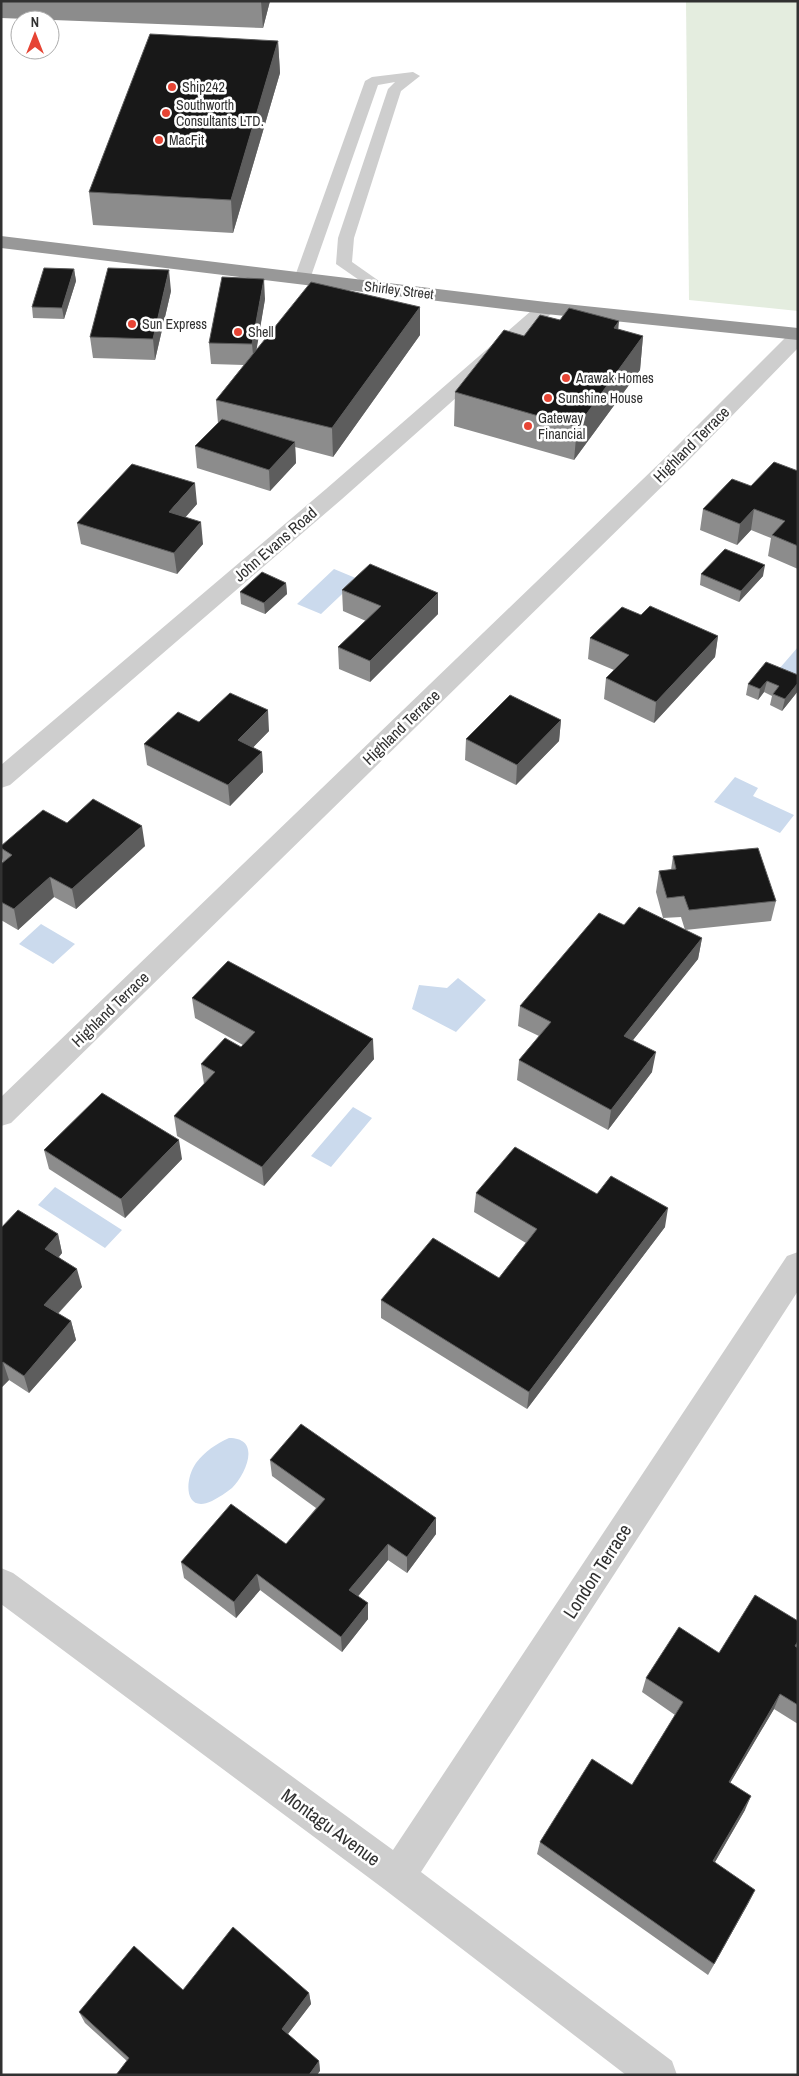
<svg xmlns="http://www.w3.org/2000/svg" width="799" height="2076" viewBox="0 0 799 2076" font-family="'Archivo Narrow',sans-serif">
<rect width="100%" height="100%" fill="#fff"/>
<!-- green -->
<path fill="#e4eddf" d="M686 1H798V311L689 300Z"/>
<!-- water -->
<path fill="#cbdaed" d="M334 569 358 579 321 614 297 604Z
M798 647V676L779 669Z
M735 777 758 788 753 796 794 815 780 833 714 802Z
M41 924 75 944 53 964 19 944Z
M458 978 486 1000 456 1032 412 1009 419 985 447 988Z
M353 1107 372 1118 331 1167 311 1156Z
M55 1187 122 1230 105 1248 38 1205Z
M229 1438C262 1438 246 1474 232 1488 226 1493 219 1497 212 1501 184 1514 184 1480 196 1463 205 1451 216 1444 229 1438Z"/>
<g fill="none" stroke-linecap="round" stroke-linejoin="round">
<!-- lane -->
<path fill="#cecece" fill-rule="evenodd" d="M413 72 420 76 401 91 354 238 352 262 389 288 387 291H375L336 264 338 238 388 89 395 82 378 85 310 279 308 282H296L294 279 365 81 372 77Z"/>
<!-- street -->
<path fill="#cecece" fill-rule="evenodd" d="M546 302 553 304 556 308 553 312 342 499 10 785 1 788V765L326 489 539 304Z
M798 330V348L684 465 11 1123 1 1126V1097L668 455 791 332Z
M798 1252V1291L421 1872 672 2061 677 2075H626L384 1889 1 1604V1568L13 1573 393 1850 787 1256Z"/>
<!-- highway -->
<path fill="#989898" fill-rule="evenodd" d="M1 236 546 302 798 328V340L546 314 1 248Z"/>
</g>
<!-- wall -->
<path fill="#8c8c8c" d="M1 1H270L263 28 1 18Z
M278 41 280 73 233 233 93 225 89 192Z
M74 269 76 281 64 319 33 318 32 307Z
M171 291 155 360 93 358 90 337Z
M265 299 256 350 420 307V335L333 457 295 447 296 463 270 491 197 468 195 446 218 423 216 400 244 365 211 364 209 343Z
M560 320 618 330 643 336 640 370 574 460 454 426 455 392 524 336Z
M798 471V569L768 556 771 538 751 530 737 545 700 530 703 509 751 486Z
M197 504 185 517 203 544 177 574 81 544 77 523Z
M701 574 763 576 739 602 700 585Z
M286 583 287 594 265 614 241 604 240 592Z
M342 590 438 614 370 682 339 669 338 647 366 621 343 611Z
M641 615 718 636 715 657 654 723 604 699 606 678 614 670 588 659 590 638Z
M798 675V691L782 711 770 705 772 696 764 692 758 700 746 695 748 684Z
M561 720 559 741 516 785 465 760 466 739Z
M199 722 269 731 253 747 262 752 263 772 230 806 147 765 144 744Z
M67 823 145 846 76 909 54 897 18 930 1 920V864L3 862 1 854V846Z
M673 856 776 901 771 921 685 930 681 917 663 918 656 892 659 871 671 870Z
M624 925 702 938 698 959 633 1040 652 1072 608 1130 517 1080 519 1060 539 1036 518 1026 520 1006Z
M192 998 374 1059 264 1186 177 1136 174 1116 204 1084 201 1064 241 1047 243 1045 195 1018Z
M44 1150 182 1159 125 1218 49 1169Z
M476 1193 597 1194 665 1227 527 1409 381 1318V1300L499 1278 526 1243 474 1212Z
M1 1228 58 1234 62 1253 59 1257 82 1287 58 1314 71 1321 76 1340 29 1393 9 1380 1 1388Z
M270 1460 436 1534 407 1573 388 1560 358 1596 368 1619 342 1652 260 1590 236 1618 184 1578 181 1562 286 1544 316 1508 272 1476Z
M798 1621V1645L796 1648H798V1724L774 1709 730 1783 745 1810 715 1862 749 1902 708 1975 537 1854 540 1842 632 1785 675 1715 642 1692 646 1678 719 1653Z
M183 1990 309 1993 311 2004 288 2034 319 2061 320 2071 127 2061 85 2023 79 2012Z"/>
<!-- shaded-wall -->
<path fill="#5d5d5d" d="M261 1H270L263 28Z
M278 41 280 73 233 233 231 200Z
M74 269 76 281 64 319 62 308Z
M169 270 171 291 155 360 153 339Z
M264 279 265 299 254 365 252 344Z
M420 307V335L333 457 332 428Z
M619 321 616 355 614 328Z
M643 336 640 370 574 460 577 427Z
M295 442 296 463 270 491 269 470Z
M195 483 197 504 171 534 169 512Z
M754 509 751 530 737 545 740 524Z
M201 522 203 544 177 574 174 553Z
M765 565 763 576 739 602 741 591Z
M286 583 287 594 265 614 264 603Z
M438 593V614L370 682V661Z
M718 636 715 657 654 723 656 702Z
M767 681 764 692 758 700 760 689Z
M798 683V691L782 711 785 699Z
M268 710 269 731 240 761 238 740Z
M561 720 559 741 516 785 517 765Z
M262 752 263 772 230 806 228 785Z
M142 826 145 846 76 909 72 889Z
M50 877 54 897 18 930 14 909Z
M702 938 698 959 621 1055 624 1036Z
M373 1039 374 1059 264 1186 262 1167Z
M656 1052 652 1072 608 1130 611 1110Z
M179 1140 182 1159 125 1218 121 1199Z
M668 1208 665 1227 527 1409 529 1392Z
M58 1234 62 1253 50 1267 45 1249Z
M77 1269 82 1287 49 1323 44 1305Z
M71 1321 76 1340 29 1393 24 1376Z
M3 1362 9 1380 1 1388V1364Z
M436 1518V1534L407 1573V1557Z
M388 1544V1560L350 1606 349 1590Z
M257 1574 260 1590 236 1618 234 1602Z
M368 1603V1619L342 1652 341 1637Z
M780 1694 774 1709 723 1795 729 1782Z
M751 1796 745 1810 708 1874 713 1861Z
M755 1890 749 1902 708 1975 714 1964Z
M309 1993 311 2004 284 2039 282 2029Z
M319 2061 320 2071 317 2075H309Z"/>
<!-- building -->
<path fill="#181818" stroke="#5d5d5d" d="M150 34 278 41 231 200 89 192Z
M44 268 74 269 62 308 32 307Z
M108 268 169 270 153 339 90 337Z
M222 277 264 279 252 344 209 343Z
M311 282 420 307 332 428 216 400Z
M569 308 619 321 614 328 643 336 577 427 455 392 504 330 524 336 540 315 560 320Z
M222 419 295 442 269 470 195 446Z
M774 462 798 471V546L772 535 785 521 754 509 740 524 703 509 732 479 751 486Z
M132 464 195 483 169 512 201 522 174 553 77 523Z
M725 549 765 565 741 591 701 574Z
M370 564 438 593 370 661 338 647 381 606 342 590Z
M262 572 286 583 264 603 240 592Z
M650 606 718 636 656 702 606 678 629 655 590 638 622 607 641 615Z
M766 662 798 675V683L785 699 773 694 779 686 767 681 760 689 748 684Z
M230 693 268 710 238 740 262 752 228 785 144 744 178 712 199 722Z
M510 695 561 720 517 765 466 739Z
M93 799 142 826 72 889 50 877 14 909 1 902V864L12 855 1 848V846L43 810 67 823Z
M758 848 776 901 689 910 684 896 667 898 659 871 676 869 673 856Z
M639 907 702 938 624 1036 656 1052 611 1110 519 1060 551 1022 520 1006 599 913 624 925Z
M228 961 373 1039 262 1167 174 1116 215 1072 201 1064 225 1038 241 1047 255 1032 192 998Z
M102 1093 179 1140 121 1199 44 1150Z
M515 1147 597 1194 611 1176 668 1208 529 1392 381 1300 433 1238 499 1278 537 1229 476 1193Z
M18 1210 58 1234 45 1249 77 1269 44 1305 71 1321 24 1376 3 1362 1 1364V1228Z
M301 1424 436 1518 407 1557 388 1544 349 1590 368 1603 341 1637 257 1574 234 1602 181 1562 231 1504 286 1544 325 1499 270 1460Z
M755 1595 798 1621V1641L795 1646 798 1648V1705L780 1694 729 1782 751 1796 713 1861 755 1890 714 1964 540 1842 592 1759 632 1785 683 1702 646 1678 679 1627 719 1653Z
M233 1927 309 1993 282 2029 319 2061 309 2075H116L129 2058 79 2012 134 1946 183 1990Z"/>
<!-- markers -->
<g fill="#e64434" stroke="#fff" stroke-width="2">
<circle cx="172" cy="87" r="5"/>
<circle cx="166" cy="113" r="5"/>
<circle cx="159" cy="140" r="5"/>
<circle cx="132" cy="324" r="5"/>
<circle cx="238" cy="332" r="5"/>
<circle cx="566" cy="378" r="5"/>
<circle cx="548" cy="398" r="5"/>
<circle cx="528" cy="426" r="5"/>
</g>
<g text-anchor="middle" stroke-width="5" stroke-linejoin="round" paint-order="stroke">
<!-- far-poi labels -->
<g font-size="14" fill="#313131" stroke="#fff" text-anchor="start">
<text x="182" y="92">Ship242</text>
<text x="176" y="110">Southworth<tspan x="176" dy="16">Consultants LTD.</tspan></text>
<text x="169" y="145">MacFit</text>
<text x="142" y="329">Sun Express</text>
<text x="248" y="337">Shell</text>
<text x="576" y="383">Arawak Homes</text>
<text x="558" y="403">Sunshine House</text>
<text x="538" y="423">Gateway<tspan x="538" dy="16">Financial</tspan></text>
</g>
<!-- far-street labels -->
<g font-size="14" fill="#313131" stroke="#fff">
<text transform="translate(399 290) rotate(7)" y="5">Shirley Street</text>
</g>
<!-- street labels -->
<g font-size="16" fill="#313131" stroke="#fff">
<text transform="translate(691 444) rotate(-45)" y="6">Highland Terrace</text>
<text transform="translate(275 544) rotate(-41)" y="6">John Evans Road</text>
<text transform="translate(401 727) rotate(-44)" y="6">Highland Terrace</text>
<text transform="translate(110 1009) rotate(-44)" y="6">Highland Terrace</text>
</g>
<!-- near-street labels -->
<g font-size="19" fill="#313131" stroke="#fff">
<text transform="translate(597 1571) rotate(-57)" y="7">London Terrace</text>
<text transform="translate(331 1827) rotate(36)" y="7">Montagu Avenue</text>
</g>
</g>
<!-- border -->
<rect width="799" height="2076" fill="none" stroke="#313131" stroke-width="5"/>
<!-- north arrow -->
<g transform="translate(35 35)"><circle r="24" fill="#ffffff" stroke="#adadad"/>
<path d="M0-4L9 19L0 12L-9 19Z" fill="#e64434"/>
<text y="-8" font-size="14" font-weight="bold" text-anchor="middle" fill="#313131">N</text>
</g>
</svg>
